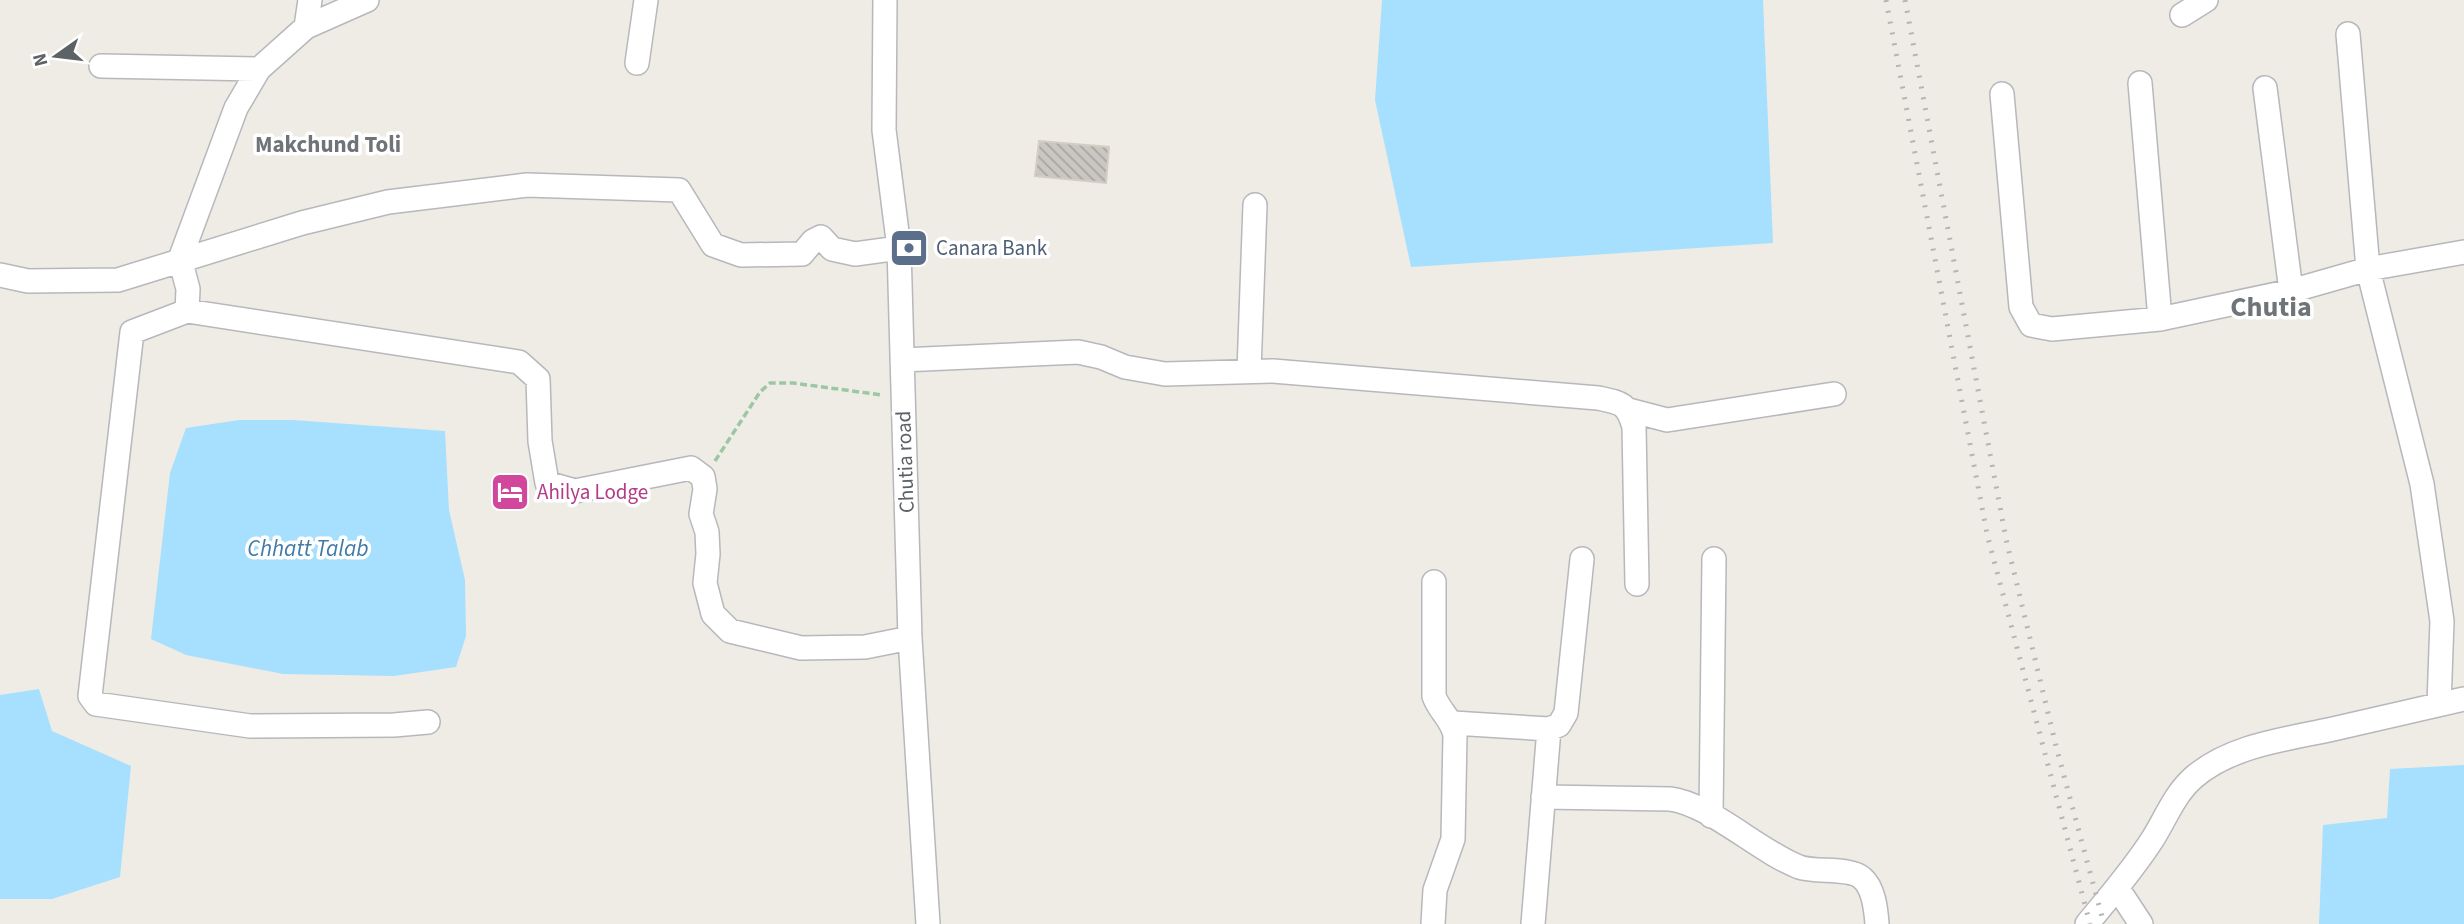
<svg xmlns="http://www.w3.org/2000/svg" width="2464" height="924" viewBox="0 0 2464 924" font-family="'Source Sans 3',sans-serif">
<defs>
<pattern id="building-back-hatch" width="6" height="6" patternUnits="userSpaceOnUse" patternTransform="scale(1.75)"><rect width="6" height="6" fill="#cac7c2"/><path d="M-1 5l2 2M0 0l6 6M5-1l2 2" fill="none" stroke="#a7a5a1"/></pattern>
</defs>
<rect width="100%" height="100%" fill="#efece5"/>
<!-- water -->
<path fill="#a6e0fe" d="M1382 0H1763L1773 243 1411 267 1375 100Z
M239 420H293L445 431 449 510 465 580 466 636 456 667 394 676 283 674 186 655 151 639 170 473 186 428Z
M39 689 52 731 131 766 120 877 52 899H0V695Z
M2464 765V924H2319L2323 825 2387 818 2390 769Z"/>
<!-- building -->
<path fill="url(#building-back-hatch)" stroke="#d4cdc4" stroke-width="2" d="M1039 141 1109 147 1106 183 1035 176Z"/>
<g fill="none" stroke-linecap="round" stroke-linejoin="round">
<!-- minor casing -->
<g stroke="#b6b8bc" stroke-width="26">
<path id="minor" d="M885 0 884 130 899 248 910 638 928 924
M2182 15 2206 0
M306 27 310 0
M2348 34 2368 269 2422 484 2442 621 2439 704
M637 63 646 0
M101 66 259 69
M2140 83 2160 319
M2265 88 2291 291
M2002 94 2021 307 2031 325 2052 329 2160 319 2291 291 2368 269 2464 252
M0 275 28 281 118 280 302 223 388 202 527 185 679 190 713 245 741 255 802 254 813 241 821 237 832 249 855 254 899 248
M187 311 188 289 180 259 236 108 259 69 306 27 367 0
M902 360 1078 352 1101 357 1125 367 1165 374 1273 371 1598 398C1622 403 1627 403 1634 427L1637 584
M1249 371 1255 205
M1629 410 1667 420 1834 394
M428 722 394 725 250 726 96 704 90 696 132 332 187 311 519 362 538 379 540 441 547 483 575 491 691 468 703 477 705 489 701 514 707 532 708 554 705 583 713 614 730 631 801 648 865 647 910 638
M1453 723 1549 729 1559 725 1566 713 1582 559
M1543 797 1670 799C1710 804 1758 851 1799 867 1816 873 1850 867 1862 878 1874 888 1876 910 1877 924
M1711 816 1714 559
M2118 889 2141 924
M1433 924 1435 890 1453 839 1455 735C1452 719 1439 711 1434 696V582
M1533 924 1549 729
M2087 924C2110 896 2132 871 2152 840 2166 818 2174 795 2193 778 2230 745 2288 739 2333 729 2377 719 2421 709 2464 699"/>
</g>
<!-- path -->
<path stroke="#9bc7a4" stroke-width="3.5" stroke-dasharray="7 3.5" stroke-linecap="butt" d="M715 461 760 392 770 383H793L882 395"/>
<!-- minor -->
<use href="#minor" stroke="#fff" stroke-width="23"/>
<!-- rail -->
<path stroke="#b4b5b6" stroke-width="5" stroke-dasharray="2 9" stroke-linecap="butt" d="M1886 0 1987 534 2090 924
M1905 0 2006 539 2057 750 2104 924"/>
</g>
<!-- icons -->
<defs>
<g id="bank-square" transform="scale(2.0125)"><rect x="-9" y="-9" width="18" height="18" rx="4" fill="#5c6f8a" stroke="#fff"/><path d="M-6-4H6V4H-6ZM0-2.3a2.3 2.3 0 1 0 0 4.6a2.3 2.3 0 1 0 0-4.6Z" fill="#fff"/></g>
<g id="hotel-square" transform="scale(2.0125)"><rect x="-9" y="-9" width="18" height="18" rx="4" fill="#d1479c" stroke="#fff"/><path d="M-6-4.5h1.5V1H6V5H4.5V3h-9V5H-6ZM-4 0a1.8 1.8 0 1 1 3.6 0ZM.5 0V-2.5h3Q6-2.5 6 0Z" fill="#fff"/></g>
</defs>
<g fill-rule="evenodd">
<use href="#bank-square" x="909" y="248"/>
<use href="#hotel-square" x="510" y="492"/>
</g>
<g text-anchor="middle" stroke-width="7" stroke-linejoin="round" paint-order="stroke">
<!-- service labels -->
<g font-size="21" fill="#4e5e75" stroke="#fff" text-anchor="start">
<text x="936" y="255">Canara Bank</text>
</g>
<!-- street labels -->
<g font-size="21" fill="#5d6266" stroke="#fff">
<text transform="translate(905 462) rotate(-92)" y="7">Chutia road</text>
</g>
<!-- hotel labels -->
<g font-size="21" fill="#b23c85" stroke="#fff" text-anchor="start">
<text x="537" y="499">Ahilya Lodge</text>
</g>
<!-- neighbourhood labels -->
<g font-size="23" font-weight="bold" fill="#6e7478" stroke="#fff">
<text x="328" y="152">Makchund Toli</text>
</g>
<!-- water labels -->
<g font-size="23" font-style="italic" fill="#407ba8" stroke="#fff">
<text x="308" y="556">Chhatt Talab</text>
</g>
<!-- district labels -->
<g font-size="28" font-weight="bold" fill="#6e7478" stroke="#fff">
<text x="2271" y="316">Chutia</text>
</g>
</g>
<!-- north arrow -->
<g transform="translate(56 56) rotate(256)" stroke="#ffffff" stroke-width="5" paint-order="stroke">
<path d="M0-5L12 26L0 18L-12 26Z" fill="#5d6266"/>
<text y="-10" font-size="19" font-weight="bold" text-anchor="middle" fill="#5d6266">N</text>
</g>
</svg>
